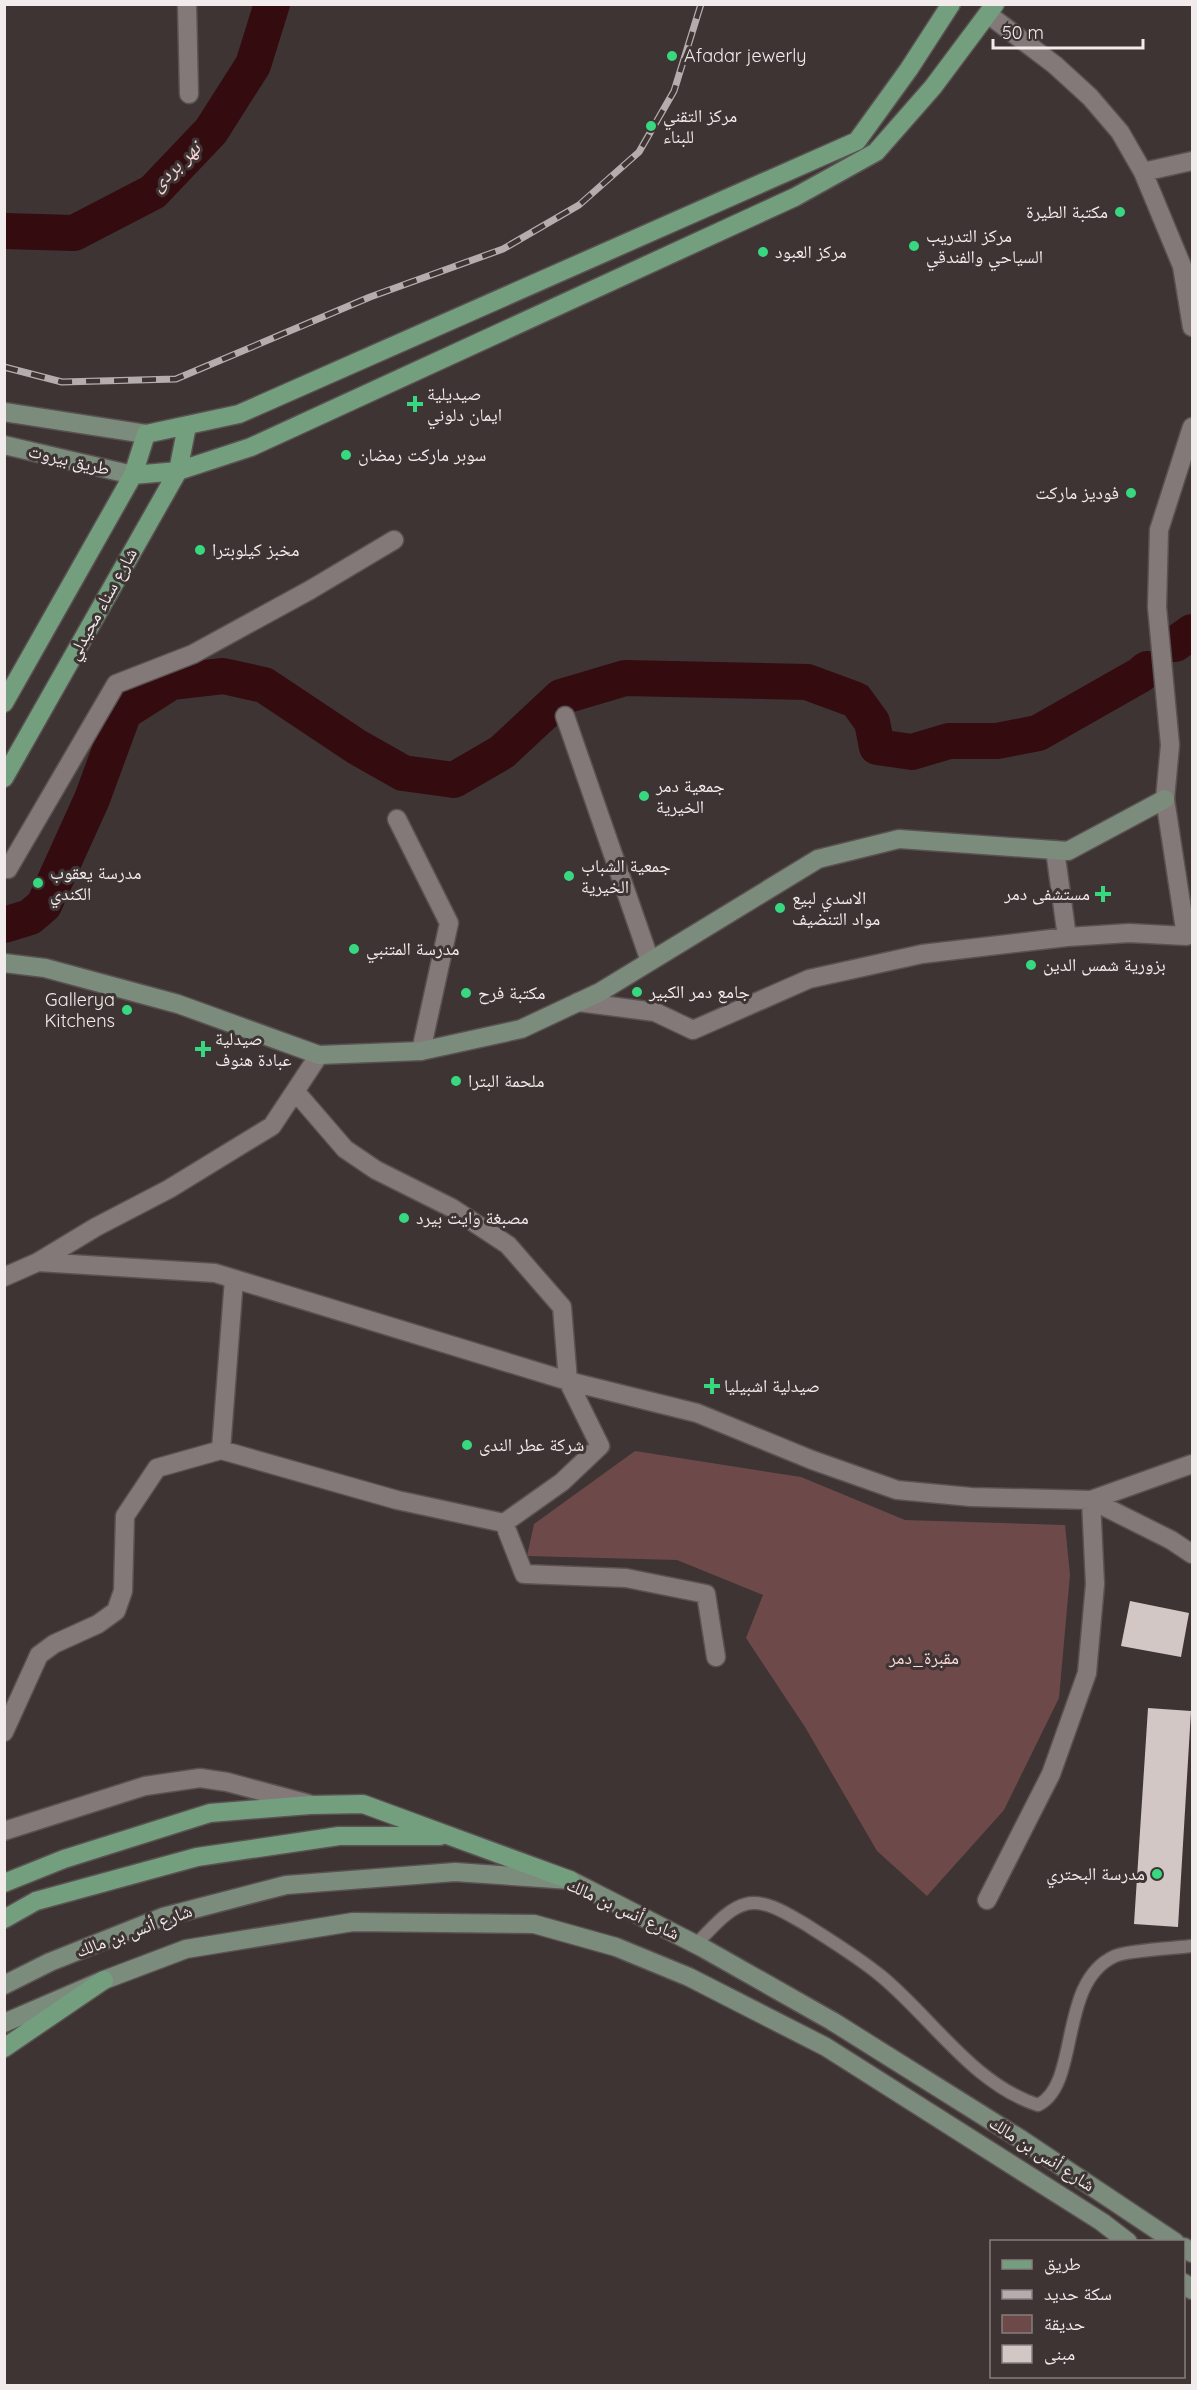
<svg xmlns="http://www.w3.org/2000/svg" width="1197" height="2390" viewBox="0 0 1197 2390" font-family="Quicksand,'Noto Naskh Arabic',sans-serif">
<rect width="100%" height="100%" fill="#3e3434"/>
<!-- green -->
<path fill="#6d494a" d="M635 1451 801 1477 905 1520 1065 1525 1070 1575 1059 1698 1004 1810 927 1896 877 1851 805 1727 746 1638 763 1595 677 1560 527 1556 534 1524Z"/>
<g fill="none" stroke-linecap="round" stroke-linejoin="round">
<!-- river -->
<path stroke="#340b0f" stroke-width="36" d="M4 231 74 233 153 192 211 131 253 65 272 4
M1175 644 1192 632
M4 925 30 917 44 905 92 799 124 712 171 682 223 676 264 685 357 747 403 773 454 780 502 752 561 697 625 678 807 682 856 700 872 722 877 747 912 752 949 741H997L1038 733 1140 675 1147 669"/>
</g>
<!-- building -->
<path fill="#d3c7c6" d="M1130 1601 1189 1613 1181 1657 1121 1646Z
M1148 1708 1191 1711 1178 1927 1134 1924Z"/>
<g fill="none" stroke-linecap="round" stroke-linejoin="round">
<!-- lane casing -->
<g stroke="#5a5151" stroke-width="15">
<path id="lane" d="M696 1944C710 1931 726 1909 746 1904 766 1899 789 1915 805 1924 830 1940 858 1957 881 1976 932 2018 973 2084 1038 2105 1081 2084 1057 1982 1115 1956 1128 1950 1175 1948 1192 1946"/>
</g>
<!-- street casing -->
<g stroke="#5a5151" stroke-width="21">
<path id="street" d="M187 4 189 94
M989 15 1055 65 1090 97 1120 132 1143 172 1182 266 1192 327
M1143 172 1192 161
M565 716 650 961
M397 819 449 923 421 1051
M1055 850 1067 937
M4 869H8L116 684 193 654 310 590 394 540
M1186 936 1165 799 1170 745 1157 607 1159 530 1192 427
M578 1002 655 1012 693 1030 809 979 922 954 1067 937 1129 933 1186 936 1192 934
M295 1091 345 1149 376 1170 452 1208 508 1245 562 1307 568 1381 600 1446 562 1482 504 1523 524 1574 626 1578 706 1594 716 1657
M38 1262 215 1273 568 1381 697 1413 812 1460 897 1490 971 1497 1091 1500 1171 1540 1192 1554
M4 1277 38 1262 96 1227 169 1189 272 1126 319 1055
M221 1450 397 1500 504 1523
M4 1732 39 1655 54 1644 98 1624 116 1611 123 1591 125 1516 157 1468 221 1450 234 1279
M4 1831 145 1786 200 1778 227 1782 309 1804
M987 1900 1051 1774 1087 1673 1095 1584 1091 1500 1192 1464"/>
</g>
<!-- secondary casing -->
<g stroke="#5a5151" stroke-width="21">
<path id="secondary" d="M4 412 146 434
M4 445 133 475
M4 963 45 968 178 1004 319 1055 421 1051 521 1029 600 992 818 859 899 839 1068 851 1165 799
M4 1985 50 1962 163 1917 286 1885 455 1872 570 1880 703 1948 832 2021 1022 2140 1175 2242
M4 2023 104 1980 186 1949 353 1922 534 1924 616 1947 689 1977 826 2047 1102 2222 1128 2242
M1184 2247 1192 2253
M1184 2283 1192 2290"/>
</g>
<!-- primary casing -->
<g stroke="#5a5151" stroke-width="21">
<path id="primary" d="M133 475 178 471 251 447 795 197 876 152 933 87 995 4
M4 703 133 475 146 434 239 414 857 141 909 69 951 4
M4 778 178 471 187 426
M4 1883 64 1859 210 1813 310 1805 363 1804 570 1880
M4 1919 36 1901 197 1857 339 1836H440
M4 2048 104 1980"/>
</g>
<!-- lane -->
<use href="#lane" stroke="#847979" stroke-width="12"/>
<!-- street -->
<use href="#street" stroke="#847979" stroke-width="18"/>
<!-- secondary -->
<use href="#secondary" stroke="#7b8c7c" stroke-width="18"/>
<!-- primary -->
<use href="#primary" stroke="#739f7f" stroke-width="18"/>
<!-- rail casing -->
<g stroke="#b5adad" stroke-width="7">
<path id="rail" d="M4 367 62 382 176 379 370 297 503 249 579 205 639 152 674 91 701 4"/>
</g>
<!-- rail -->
<use href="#rail" stroke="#3e3434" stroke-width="4.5" stroke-dasharray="14" stroke-linecap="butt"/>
</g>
<!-- markers -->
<g fill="#37d880" stroke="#3e3434" stroke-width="2">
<circle cx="672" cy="56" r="6"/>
<circle cx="651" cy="126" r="6"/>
<circle cx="1120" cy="212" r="6"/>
<circle cx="914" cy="246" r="6"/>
<circle cx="763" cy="252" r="6"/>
<path d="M412 395h6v6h6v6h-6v6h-6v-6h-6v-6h6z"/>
<circle cx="346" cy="455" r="6"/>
<circle cx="1131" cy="493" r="6"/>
<circle cx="200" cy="550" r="6"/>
<circle cx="644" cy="796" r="6"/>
<circle cx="569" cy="876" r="6"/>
<circle cx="38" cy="883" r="6"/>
<path d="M1100 885h6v6h6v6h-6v6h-6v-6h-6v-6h6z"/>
<circle cx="780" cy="908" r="6"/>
<circle cx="354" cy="949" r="6"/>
<circle cx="1031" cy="965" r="6"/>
<circle cx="637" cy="992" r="6"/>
<circle cx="466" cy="993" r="6"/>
<circle cx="127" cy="1010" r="6"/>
<path d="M200 1040h6v6h6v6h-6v6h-6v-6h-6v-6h6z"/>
<circle cx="456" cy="1081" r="6"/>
<circle cx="404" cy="1218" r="6"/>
<path d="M709 1377h6v6h6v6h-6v6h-6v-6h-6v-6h6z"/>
<circle cx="467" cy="1445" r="6"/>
<circle cx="1157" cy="1874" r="6"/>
</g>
<g text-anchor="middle" stroke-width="6" stroke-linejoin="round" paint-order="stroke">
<!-- poi labels -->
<g font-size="18" fill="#f2ebeb" stroke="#3e3434" text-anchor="start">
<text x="684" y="62">Afadar jewerly</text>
<text x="663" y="122">مركز التقني<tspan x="663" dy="21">للبناء</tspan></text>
<text x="1108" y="218" text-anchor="end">مكتبة الطيرة</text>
<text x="926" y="242">مركز التدريب<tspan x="926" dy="21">السياحي والفندقي</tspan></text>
<text x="775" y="258">مركز العبود</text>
<text x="427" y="400">صيديلية<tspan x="427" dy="21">ايمان دلوني</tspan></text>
<text x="358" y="461">سوبر ماركت رمضان</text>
<text x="1119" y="499" text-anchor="end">فوديز ماركت</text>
<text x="212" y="556">مخبز كيلوبترا</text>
<text x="656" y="792">جمعية دمر<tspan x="656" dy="21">الخيرية</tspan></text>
<text x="581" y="872">جمعية الشباب<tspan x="581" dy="21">الخيرية</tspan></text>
<text x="50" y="879">مدرسة يعقوب<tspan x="50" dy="21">الكندي</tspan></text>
<text x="1090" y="900" text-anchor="end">مستشفى دمر</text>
<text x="792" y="904">الاسدي لبيع<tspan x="792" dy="21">مواد التنضيف</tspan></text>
<text x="366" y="955">مدرسة المتنبي</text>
<text x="1043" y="971">بزورية شمس الدين</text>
<text x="649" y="998">جامع دمر الكبير</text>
<text x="478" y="999">مكتبة فرح</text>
<text x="115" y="1006" text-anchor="end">Gallerya<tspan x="115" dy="21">Kitchens</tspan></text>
<text x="215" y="1045">صيدلية<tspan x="215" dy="21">عبادة هنوف</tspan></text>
<text x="468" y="1087">ملحمة البترا</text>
<text x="416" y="1224">مصبغة وايت بيرد</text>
<text x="724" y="1392">صيدلية اشبيليا</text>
<text x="479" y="1451">شركة عطر الندى</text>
<text x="1145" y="1880" text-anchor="end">مدرسة البحتري</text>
</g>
<!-- street labels -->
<g font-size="18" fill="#f2ebeb" stroke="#3e3434">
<text transform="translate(69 460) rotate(13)" y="6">طريق بيروت</text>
<text transform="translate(102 604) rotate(-61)" y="6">شارع سناء محيدلي</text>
<text transform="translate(623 1909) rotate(25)" y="6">شارع أنس بن مالك</text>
<text transform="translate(134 1931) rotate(-20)" y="6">شارع أنس بن مالك</text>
<text transform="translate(1042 2154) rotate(33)" y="6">شارع أنس بن مالك</text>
</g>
<!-- park labels -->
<g font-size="18" fill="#fbd9d8" stroke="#3e3434">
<text x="924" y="1664">مقبرة_دمر</text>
</g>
<!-- water labels -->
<g font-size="20" font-style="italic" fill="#f7d5d5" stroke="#3e3434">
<text transform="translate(175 166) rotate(-44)" y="7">نهر بردى</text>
</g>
</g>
<!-- border -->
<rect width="1197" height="2390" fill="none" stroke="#f2ebeb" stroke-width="12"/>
<!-- legend -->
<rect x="990" y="2240" width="195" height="138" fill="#3e3434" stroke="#867d7d" stroke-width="1.5"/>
<rect x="1002" y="2260" width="30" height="9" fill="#739f7f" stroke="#867d7d" stroke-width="1.5"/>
<text x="1044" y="2270" font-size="18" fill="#f2ebeb">طريق</text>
<rect x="1002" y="2290" width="30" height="9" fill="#b5adad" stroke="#867d7d" stroke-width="1.5"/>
<text x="1044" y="2300" font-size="18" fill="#f2ebeb">سكة حديد</text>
<rect x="1002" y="2315" width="30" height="18" fill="#6d494a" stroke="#867d7d" stroke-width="1.5"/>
<text x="1044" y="2330" font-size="18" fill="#f2ebeb">حديقة</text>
<rect x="1002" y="2345" width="30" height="18" fill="#d3c7c6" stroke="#867d7d" stroke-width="1.5"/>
<text x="1044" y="2360" font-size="18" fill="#f2ebeb">مبنى</text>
<!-- scale -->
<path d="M993 39v9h150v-9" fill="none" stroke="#f2ebeb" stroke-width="3"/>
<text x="1002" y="39" font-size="18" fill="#f2ebeb" stroke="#3e3434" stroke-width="4.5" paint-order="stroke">50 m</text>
</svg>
